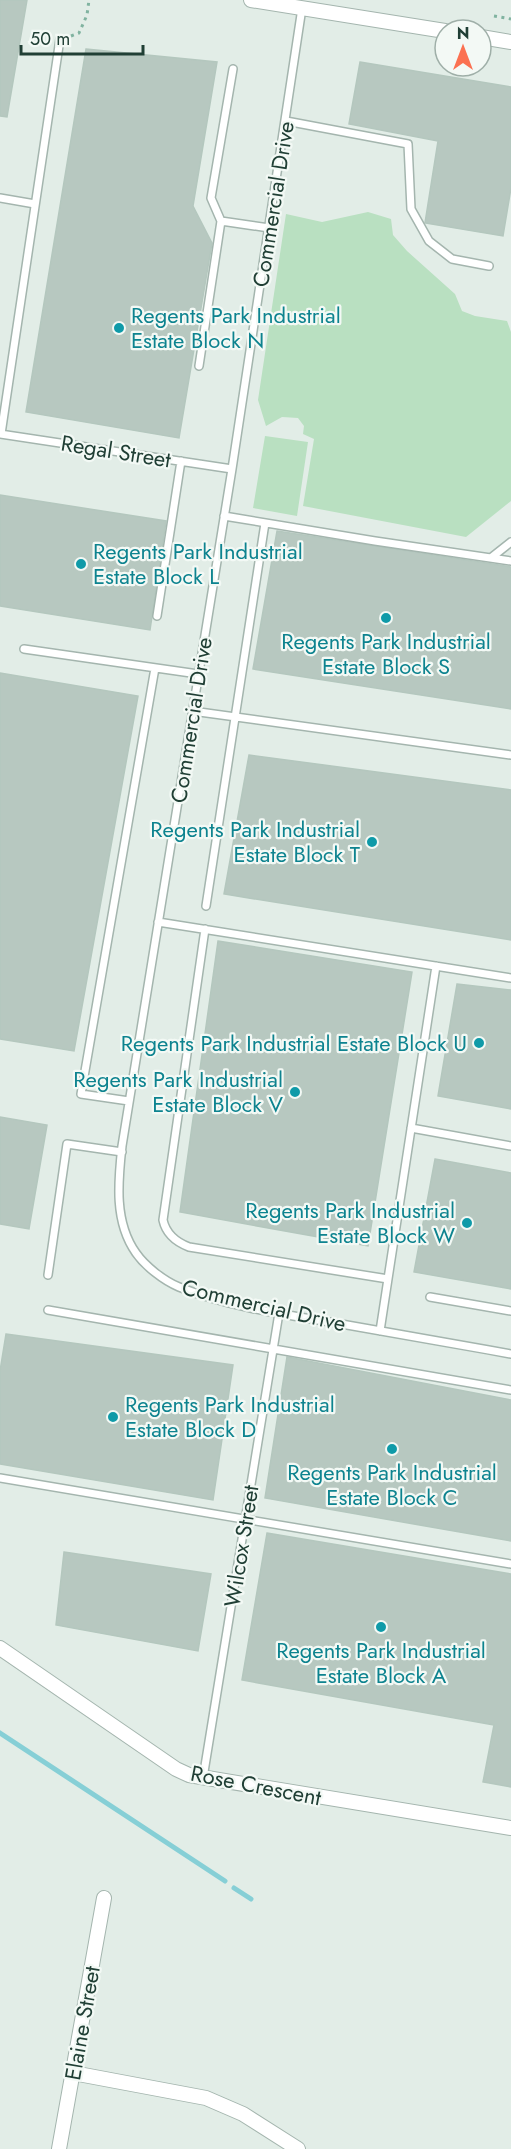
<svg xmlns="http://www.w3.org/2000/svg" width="511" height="2149" viewBox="0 0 511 2149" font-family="Jost,sans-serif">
<rect width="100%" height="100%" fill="#e2ede7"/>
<!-- green -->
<path fill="#b9e0c1" d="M368 212 391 219 393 235 407 251 455 294 462 311 475 316 507 321 511 332V501L466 537 303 506 314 439 303 434 304 426 298 418 282 417 266 426 258 400 286 214 322 222Z
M265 436 308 442 297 516 253 508Z"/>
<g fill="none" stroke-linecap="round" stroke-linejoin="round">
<!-- stream -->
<path stroke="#86cfd6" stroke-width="5" d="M0 1733 225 1881
M234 1888 251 1899"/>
</g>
<!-- building -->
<path fill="#b7c8c0" stroke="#b4c7be" stroke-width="1.5" d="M0 0H27L7 117 0 116Z
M86 49 217 62 193 206 212 243 179 438 26 412Z
M360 62 511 87V188L503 236 425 223 438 141 349 124Z
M0 495 166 521 150 630 0 606Z
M277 531 511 567V709L253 669Z
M0 673 138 696 74 1051 0 1039Z
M249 755 511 790V940L224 894Z
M218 941 412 972 368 1246 180 1212Z
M457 984 511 990V1109L438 1096Z
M0 1117 47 1125 29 1229 0 1224Z
M435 1159 511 1173V1289L414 1272Z
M6 1334 233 1365 213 1500 0 1464V1371Z
M287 1357 511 1400V1541L265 1498Z
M267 1533 511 1574V1787L483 1782 494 1725 242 1680Z
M64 1552 211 1574 198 1651 56 1625Z"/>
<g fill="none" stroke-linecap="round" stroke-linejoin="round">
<!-- service casing -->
<g stroke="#a4b5ae" stroke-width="10">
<path id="service" d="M302 8 232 469 122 1146C118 1182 114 1222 136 1253 145 1266 164 1281 179 1287 227 1306 280 1314 330 1322 391 1333 451 1343 511 1354
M233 69 211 198 221 221 269 228
M286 121 408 144 411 209 429 241 452 259 489 266
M0 198 35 204
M199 366 221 221
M0 434 232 469
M1 434 60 39
M224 516 375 541 511 561
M492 557 511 542
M157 616 181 461
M24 649 198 674
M192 711 511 755
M206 906 265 523
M158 922 511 978
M205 929 163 1220C166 1234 176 1242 189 1247L388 1279
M129 1101 81 1094 155 668
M411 1128 511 1146
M48 1275 67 1144 122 1152
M430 1297 511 1311
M48 1310 511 1390
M380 1331 436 966
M0 1478 511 1564
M203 1778 279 1313"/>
</g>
<!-- minor casing -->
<g stroke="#a4b5ae" stroke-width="16">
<path id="minor" d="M251 0 445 31
M481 37 511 42
M0 1648 176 1769 189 1775 511 1828
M73 2073 206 2098 243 2114 298 2149
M59 2149 104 1898"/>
</g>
<!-- path -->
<path stroke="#80b3a0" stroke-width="3" stroke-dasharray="3 4.5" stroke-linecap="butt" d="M494 16 511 19
M71 36 79 33 87 15 89 0"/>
<!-- service -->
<use href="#service" stroke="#fff" stroke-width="7"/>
<!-- minor -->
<use href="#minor" stroke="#fff" stroke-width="14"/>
</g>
<!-- markers -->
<g fill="#0f9aa8" stroke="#f3f9f5" stroke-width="2">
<circle cx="119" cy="328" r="6"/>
<circle cx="81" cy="564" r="6"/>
<circle cx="386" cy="618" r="6"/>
<circle cx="372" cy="842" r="6"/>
<circle cx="479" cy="1043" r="6"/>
<circle cx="295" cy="1092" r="6"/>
<circle cx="467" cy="1223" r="6"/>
<circle cx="113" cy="1417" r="6"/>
<circle cx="392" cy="1449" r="6"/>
<circle cx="381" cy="1627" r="6"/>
</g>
<g text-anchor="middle" stroke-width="4.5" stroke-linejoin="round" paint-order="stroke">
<!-- street labels -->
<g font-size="22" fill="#203f35" stroke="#f3f9f5">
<text transform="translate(273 204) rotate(-81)" y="8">Commercial Drive</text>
<text transform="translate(116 451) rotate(9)" y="8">Regal Street</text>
<text transform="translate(191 720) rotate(-81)" y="8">Commercial Drive</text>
<text transform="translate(264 1305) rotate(13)" y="8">Commercial Drive</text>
<text transform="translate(241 1546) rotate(-81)" y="8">Wilcox Street</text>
<text transform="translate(256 1785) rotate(11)" y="8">Rose Crescent</text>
<text transform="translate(82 2023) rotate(-80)" y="8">Elaine Street</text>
</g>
<!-- culture labels -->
<g font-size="22" fill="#0d838f" stroke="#f3f9f5" text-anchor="end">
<text x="131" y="323" text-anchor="start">Regents Park Industrial<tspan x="131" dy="25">Estate Block N</tspan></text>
<text x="93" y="559" text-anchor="start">Regents Park Industrial<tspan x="93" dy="25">Estate Block L</tspan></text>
<text x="386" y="649" text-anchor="middle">Regents Park Industrial<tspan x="386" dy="25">Estate Block S</tspan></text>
<text x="360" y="837">Regents Park Industrial<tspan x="360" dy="25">Estate Block T</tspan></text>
<text x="467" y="1051">Regents Park Industrial Estate Block U</text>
<text x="283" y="1087">Regents Park Industrial<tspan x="283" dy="25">Estate Block V</tspan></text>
<text x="455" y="1218">Regents Park Industrial<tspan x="455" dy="25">Estate Block W</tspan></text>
<text x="125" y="1412" text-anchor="start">Regents Park Industrial<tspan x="125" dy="25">Estate Block D</tspan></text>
<text x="392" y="1480" text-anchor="middle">Regents Park Industrial<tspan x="392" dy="25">Estate Block C</tspan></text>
<text x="381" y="1658" text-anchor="middle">Regents Park Industrial<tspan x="381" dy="25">Estate Block A</tspan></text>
</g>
</g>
<!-- north arrow -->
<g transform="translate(463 48)"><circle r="28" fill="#f3f9f5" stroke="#9fafa8" stroke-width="1.5"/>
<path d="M0-4.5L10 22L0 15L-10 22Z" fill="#fb7151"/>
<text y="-9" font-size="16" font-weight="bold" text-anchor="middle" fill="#203f35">N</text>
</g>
<!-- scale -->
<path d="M21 45v9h122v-9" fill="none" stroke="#203f35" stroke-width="3"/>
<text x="30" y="45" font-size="18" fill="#203f35" stroke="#f3f9f5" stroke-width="4.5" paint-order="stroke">50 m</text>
</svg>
